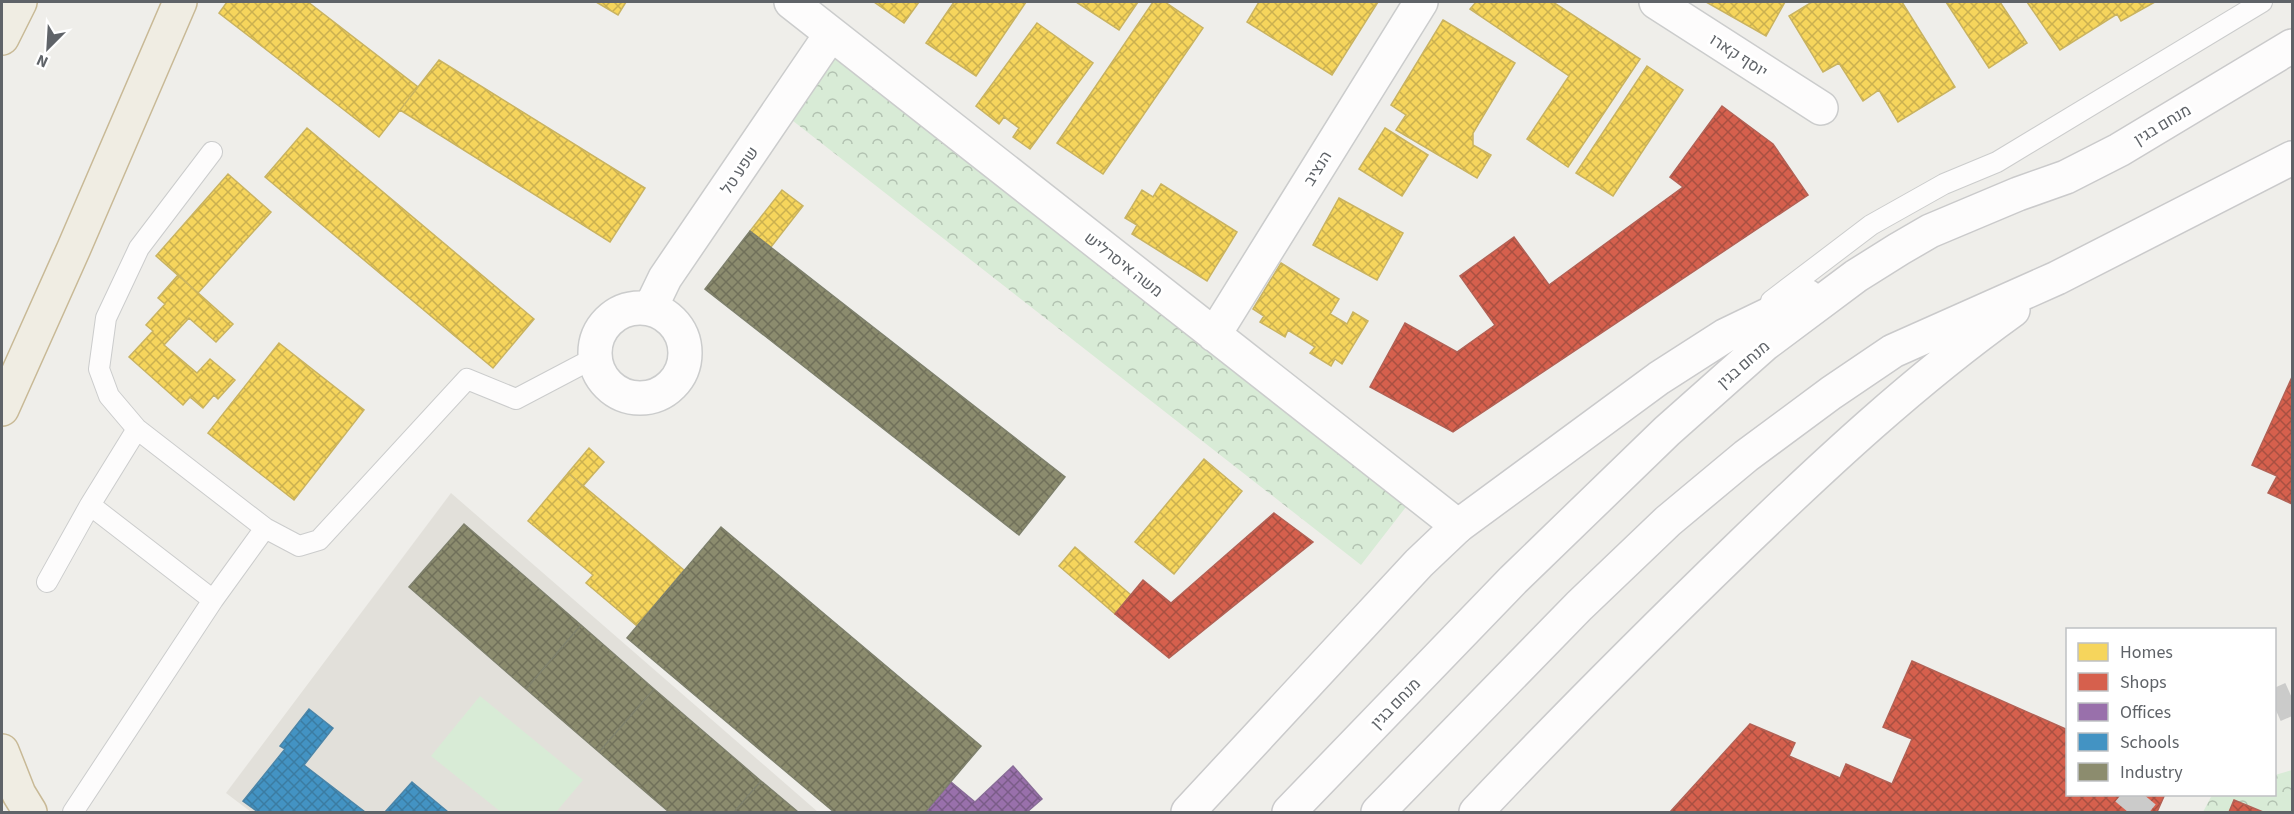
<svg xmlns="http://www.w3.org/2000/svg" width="2294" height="814" viewBox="0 0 2294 814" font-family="'Source Sans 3',Heebo,sans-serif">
<defs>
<pattern id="park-crowns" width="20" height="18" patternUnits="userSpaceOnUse" patternTransform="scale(1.5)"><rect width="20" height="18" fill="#d8ebd6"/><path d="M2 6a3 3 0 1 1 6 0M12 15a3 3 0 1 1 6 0" fill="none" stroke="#b2c2b1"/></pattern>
<pattern id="homes-cross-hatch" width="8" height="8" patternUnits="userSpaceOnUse" patternTransform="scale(1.5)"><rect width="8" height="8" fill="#f6d55c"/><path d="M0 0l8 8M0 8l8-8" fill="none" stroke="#cab050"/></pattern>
<pattern id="shops-cross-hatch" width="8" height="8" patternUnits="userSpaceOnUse" patternTransform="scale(1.5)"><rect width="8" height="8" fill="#d6604d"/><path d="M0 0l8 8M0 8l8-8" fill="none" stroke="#a85042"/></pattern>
<pattern id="offices-cross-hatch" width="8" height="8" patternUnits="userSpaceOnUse" patternTransform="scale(1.5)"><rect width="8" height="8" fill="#9970ab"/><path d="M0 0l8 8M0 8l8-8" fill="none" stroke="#7a5c88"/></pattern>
<pattern id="schools-cross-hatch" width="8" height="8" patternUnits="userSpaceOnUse" patternTransform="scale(1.5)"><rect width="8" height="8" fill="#4393c3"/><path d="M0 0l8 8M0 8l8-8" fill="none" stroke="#3b7ca2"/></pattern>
<pattern id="industry-cross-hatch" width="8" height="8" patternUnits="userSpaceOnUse" patternTransform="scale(1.5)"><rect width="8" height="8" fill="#8c8c6e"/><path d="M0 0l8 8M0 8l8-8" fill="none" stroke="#70705a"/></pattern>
</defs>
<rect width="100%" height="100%" fill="#efeeea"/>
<!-- education -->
<path fill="#e2e0da" d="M451 493 818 812H251L226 793Z"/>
<!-- park -->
<path fill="url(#park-crowns)" d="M836 55 1409 503 1361 565 788 117Z
M2292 770V812H2203L2212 795 2274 794 2275 775Z"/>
<!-- garden -->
<path fill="#d8ebd6" d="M480 696 583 780 556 812H501L431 756Z"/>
<!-- homes -->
<path fill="url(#homes-cross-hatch)" stroke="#c9b360" stroke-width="1.5" d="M227 2H308L418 87 379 137 219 13Z
M596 2H626L618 15Z
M874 2H919L904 23Z
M954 2H1026L976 76 926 43Z
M1076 2H1138L1119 30Z
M1153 2H1165L1203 28 1103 174 1057 143Z
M1259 2H1378L1332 75 1247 22Z
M1476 2H1553L1640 59 1568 167 1527 139 1569 76 1470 9Z
M1706 2H1785L1766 36Z
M1812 2H1902L1955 87 1898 122 1879 90 1863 101 1839 63 1823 72 1789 16Z
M1946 2H2000L2027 43 1989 68Z
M2027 2H2155L2121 21 2117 14 2060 50Z
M1443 20 1515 63 1473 133V145L1491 155 1477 178 1396 130 1406 115 1391 105Z
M1037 23 1093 63 1030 149 1013 137 1019 128 1004 117 999 124 976 106Z
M439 60 645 188 610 242 400 110Z
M1647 66 1683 90 1613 196 1576 173Z
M307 128 534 319 493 368 265 177Z
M1385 128 1428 155 1402 196 1359 169Z
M228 174 271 212 198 293 156 256Z
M1161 184 1237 232 1207 281 1132 234 1137 225 1125 218 1142 190 1153 197Z
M782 190 803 206 771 247 750 231Z
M1339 198 1403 233 1377 280 1313 245Z
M1281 263 1339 299 1330 314 1347 324 1353 312 1368 321 1342 364 1335 359 1331 366 1310 353 1315 347 1304 340 1288 330 1285 337 1260 322 1264 316 1253 309Z
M178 275 233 324 216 342 189 318 164 345 197 373 210 359 235 380 218 399 214 395 203 408 190 397 183 405 129 357 153 331 146 325 165 304 158 298Z
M279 343 364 410 294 500 208 433Z
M589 448 604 462 583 486 568 473Z
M1204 459 1242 491 1174 574 1135 542Z
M568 473 684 570 637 626 586 583 593 575 528 521Z
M1075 547 1131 595 1115 614 1059 566Z"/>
<!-- shops -->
<path fill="url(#shops-cross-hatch)" stroke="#b26155" stroke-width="1.5" d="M1722 106 1773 144 1808 195 1453 432 1370 387 1405 323 1457 352 1495 325 1460 276 1514 237 1549 285 1683 187 1670 177Z
M2292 377V504L2268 493 2277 476 2252 465Z
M1274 513 1313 542 1169 658 1115 614 1143 580 1171 603Z
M1912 661 2068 730V794H2165L2157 812H1670L1750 724 1795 743 1789 756 1840 778 1846 764 1892 784 1912 739 1883 727Z
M2234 800 2263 812H2229Z"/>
<!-- offices -->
<path fill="url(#offices-cross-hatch)" stroke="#886c97" stroke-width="1.5" d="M1013 766 1042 799 1027 812H925L951 782 975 802Z"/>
<!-- schools -->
<path fill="url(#schools-cross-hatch)" stroke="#4b85a8" stroke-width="1.5" d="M309 709 333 728 304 765 365 812H258L243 801 285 749 280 746Z
M412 782 448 812H385Z"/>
<!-- industry -->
<path fill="url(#industry-cross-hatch)" stroke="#7e806c" stroke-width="1.5" d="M750 231 1065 477 1019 535 705 289Z
M464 524 581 625 526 689 409 587Z
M721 527 981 746 925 812H834L627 638Z
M581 625 654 689 599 752 526 689Z
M654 689 761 781 734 812H669L599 752Z
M761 781 798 812H734Z"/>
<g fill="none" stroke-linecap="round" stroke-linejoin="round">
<!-- minor-tunnel -->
<path stroke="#cbcbca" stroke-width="33" stroke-dasharray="33 16" stroke-linecap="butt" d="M2274 706 2292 698
M2128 812 2143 794"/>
<!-- service casing -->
<g stroke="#cbcccc" stroke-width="22">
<path id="service" d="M212 152 139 248 106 318 99 369 109 396 137 429 265 528
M1771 301 1871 225 1944 184 1997 162 2262 2
M90 505 213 600
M47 582 90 505 137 429
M73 812 213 600 265 528 299 546 319 540 467 379 516 399 594 358"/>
</g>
<!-- minor casing -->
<g stroke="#cbcccc" stroke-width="36">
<path id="minor" d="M791 2 1458 526
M1656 2 1821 108
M595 353a45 45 0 1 1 90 0a45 45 0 1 1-90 0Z
M650 309 665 278 831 34
M1214 335 1421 2"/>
</g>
<!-- secondary casing -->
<g stroke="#cacacb" stroke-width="36">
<path id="secondary" d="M1188 812 1419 563 1458 526 1659 378 1726 335 1807 296
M1289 812 1513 580 1667 431 1765 344 1856 276 1899 249 1930 231 2018 194 2066 177 2119 150 2292 46
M1378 812 1579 606 1668 521 1746 456 1831 393 1893 351 2057 278 2292 158
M1476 812C1561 722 1649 634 1738 548 1825 464 1914 381 2013 310"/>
</g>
<!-- motorway casing -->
<g stroke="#c8b996" stroke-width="36">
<path id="motorway" d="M2 38 20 2
M2 409 74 248 180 2
M2 751 19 794 30 812"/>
</g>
<!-- service -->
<use href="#service" stroke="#fdfcfc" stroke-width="20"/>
<!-- minor -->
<use href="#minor" stroke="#fdfcfc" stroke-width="33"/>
<!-- secondary -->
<use href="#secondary" stroke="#fdfcfc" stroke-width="33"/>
<!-- motorway -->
<use href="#motorway" stroke="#f0ede3" stroke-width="33"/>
</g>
<g text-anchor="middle" stroke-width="6" stroke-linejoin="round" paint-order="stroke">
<!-- street labels -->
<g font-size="16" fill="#5f6368" stroke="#fff">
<text transform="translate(1739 55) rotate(33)" y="6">יוסף קארו</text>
<text transform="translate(2162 124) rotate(-31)" y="6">מנחם בגין</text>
<text transform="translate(1317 168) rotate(-58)" y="6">הנציב</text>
<text transform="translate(739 170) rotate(-56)" y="6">שפע טל</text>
<text transform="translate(1124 264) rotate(38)" y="6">משה איסרליש</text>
<text transform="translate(1743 364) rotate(-41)" y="6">מנחם בגין</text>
<text transform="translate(1395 703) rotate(-46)" y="6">מנחם בגין</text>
</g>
</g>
<!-- border -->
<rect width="2294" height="814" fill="none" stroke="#5f6368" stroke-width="6"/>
<!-- legend -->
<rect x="2066" y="628" width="210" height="168" fill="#ffffff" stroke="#bfc1c3" stroke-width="1.5"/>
<rect x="2078" y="643" width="30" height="18" fill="#f6d55c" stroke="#bfc1c3" stroke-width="1.5"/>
<text x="2120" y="658" font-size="18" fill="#5f6368">Homes</text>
<rect x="2078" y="673" width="30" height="18" fill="#d6604d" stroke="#bfc1c3" stroke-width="1.5"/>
<text x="2120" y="688" font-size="18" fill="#5f6368">Shops</text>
<rect x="2078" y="703" width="30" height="18" fill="#9970ab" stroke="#bfc1c3" stroke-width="1.5"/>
<text x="2120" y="718" font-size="18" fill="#5f6368">Offices</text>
<rect x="2078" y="733" width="30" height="18" fill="#4393c3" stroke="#bfc1c3" stroke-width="1.5"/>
<text x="2120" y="748" font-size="18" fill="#5f6368">Schools</text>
<rect x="2078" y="763" width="30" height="18" fill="#8c8c6e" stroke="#bfc1c3" stroke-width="1.5"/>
<text x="2120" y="778" font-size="18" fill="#5f6368">Industry</text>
<!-- north arrow -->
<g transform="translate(48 48) rotate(204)" stroke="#ffffff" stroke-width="4.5" paint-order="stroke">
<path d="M0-4.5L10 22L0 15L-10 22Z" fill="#5f6368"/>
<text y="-9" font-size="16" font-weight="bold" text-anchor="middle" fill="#5f6368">N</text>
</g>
</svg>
